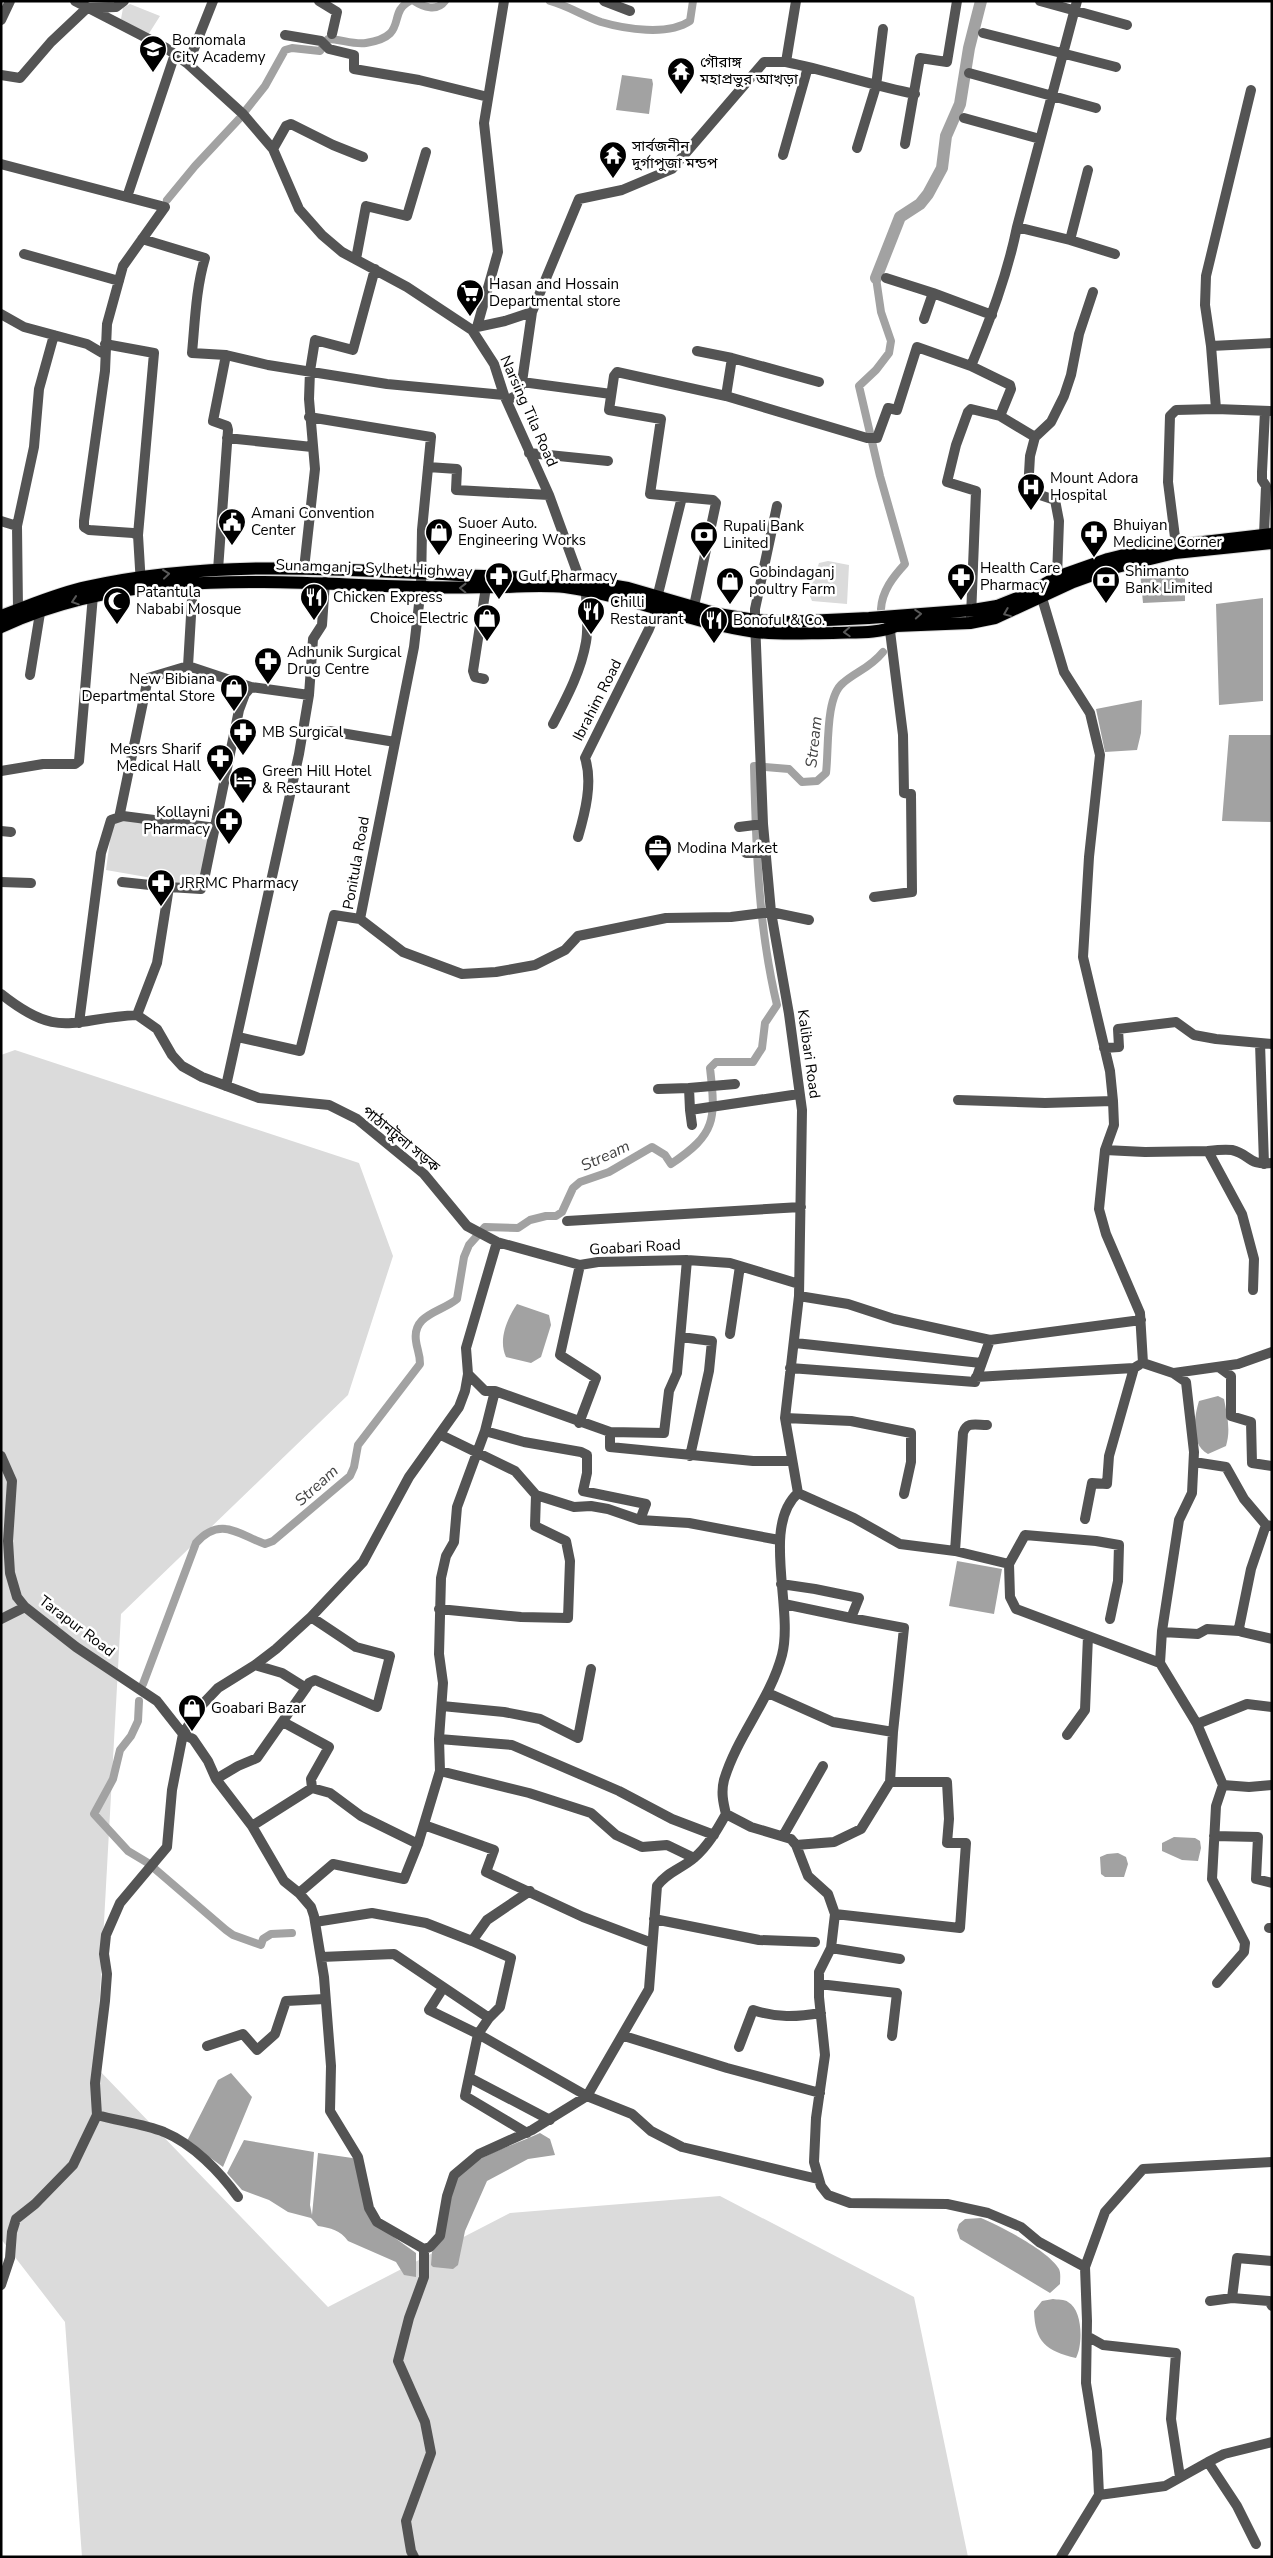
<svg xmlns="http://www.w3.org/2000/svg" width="1273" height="2558" viewBox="0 0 1273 2558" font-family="'Nunito Sans','Noto Sans Bengali',sans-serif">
<rect width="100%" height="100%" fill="#fff"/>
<!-- green -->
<path fill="#dbdbdb" d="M130 4 160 16 148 35 121 19 123 8Z
M828 561 849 565 847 604 812 601 809 594 819 563Z
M120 820 212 833 198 886 106 870 112 825Z
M15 1050 359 1163 393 1256 348 1395 121 1614 96 2067 328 2307 510 2213 720 2196 914 2297 968 2557H82L65 2322 1 2239V1055Z"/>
<!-- water -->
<path fill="#a2a2a2" d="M622 75 652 79 653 84 649 114 616 110Z
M1185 568V601L1143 603 1140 572Z
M1263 598V701L1219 705 1216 604Z
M1142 700 1141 733 1137 750 1105 752 1096 709Z
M1229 735H1272V822L1222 821Z
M517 1304 549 1315 551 1325 541 1357 531 1363 506 1357C498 1340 507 1319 517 1304Z
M1218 1396 1224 1399C1227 1415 1231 1430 1226 1446L1208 1454C1190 1445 1194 1417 1199 1401Z
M957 1561 1002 1569 994 1614 949 1606Z
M1174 1837 1195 1838 1200 1841 1201 1848 1198 1861 1182 1860 1162 1851V1843Z
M1118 1853 1126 1857 1128 1864 1124 1877H1105L1101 1874 1100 1857 1107 1854Z
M231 2073 252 2097 223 2167 187 2141 218 2080Z
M540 2133 550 2139 555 2155 528 2159 487 2181 465 2231 458 2265 453 2269 433 2267 431 2265 432 2252 435 2248C442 2224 446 2196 459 2175 468 2159 522 2142 540 2133Z
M244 2140 314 2152 310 2205 312 2215 318 2153 359 2159 377 2225 416 2253V2277L404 2275 396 2262 348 2241C340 2230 331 2228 318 2226L311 2218 288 2212 269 2200 242 2190 227 2173Z
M981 2218C1000 2226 1049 2251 1059 2269 1061 2273 1060 2280 1060 2284L1050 2293 960 2239 957 2230 959 2224 965 2219Z
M1053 2299C1057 2300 1065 2299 1068 2302 1083 2310 1083 2345 1076 2358 1046 2351 1035 2342 1034 2311L1042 2301Z"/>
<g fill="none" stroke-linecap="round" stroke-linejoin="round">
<!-- canal -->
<path stroke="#a2a2a2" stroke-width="8" d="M414 1C423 7 437 12 445 1
M550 1C568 6 584 16 601 22 625 29 668 36 690 21L693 1
M246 110 265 86 285 50 292 48 320 51 328 39C340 39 354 45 366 43 410 36 386 13 410 1
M167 200 195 166 239 119
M876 278 881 312 891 341 889 353 876 370 859 386 880 476 905 564C893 577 882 591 881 609
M143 1684 196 1543C220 1516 238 1534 265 1544L273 1541 350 1476 354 1467 358 1445 420 1364C420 1353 417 1350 416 1341 412 1314 442 1312 457 1299L464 1257 469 1245 485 1227 518 1228 530 1220 546 1216H556L562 1212 573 1188 580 1182 609 1172 652 1147 665 1155 671 1164C716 1134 716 1120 710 1068L716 1062H753L762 1048 765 1023 777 1005C758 926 756 847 754 766L789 769 802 782 817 781 826 773C829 750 825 697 843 683 857 671 870 668 883 652
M139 1701 138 1721 131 1736 120 1750 113 1779 94 1814 128 1851 148 1863 226 1930 233 1935 261 1945 263 1939 271 1934 292 1933"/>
<!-- river -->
<path stroke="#a2a2a2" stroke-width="12" d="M876 278 900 217 920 204 928 194 942 168 946 136 960 104 969 48 981 1"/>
<!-- major casing -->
<g stroke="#dbdbdb" stroke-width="14">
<path id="major" d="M555 579 580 580 628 588 718 614 755 620 785 622 869 618 973 610 997 606 1027 594 1057 577 1108 559 1152 548 1272 534
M1 616C29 606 58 593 87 587 234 554 386 574 535 578
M1 627C136 565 281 584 424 587 451 588 478 587 506 587 525 586 545 585 565 587 630 596 691 623 756 632 781 635 808 633 833 633 853 632 878 634 896 626L970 623 995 618 1073 582 1109 569 1175 553 1272 543"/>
</g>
<!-- minor -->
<path stroke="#545454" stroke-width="10" d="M75 1 166 48 188 64 243 114 273 149 299 209 322 235 342 252 407 287 472 330 494 364 504 395 549 495 580 580
M319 1 337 12 332 34
M504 1 484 123 498 252 477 327 505 321 532 312
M604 1 630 11
M1040 1 1127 25
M1 20 10 1
M983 33 1116 67
M285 35 321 41 329 49 354 55V69L419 80 488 97
M786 62C829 71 871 85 915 94
M188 64 213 1
M969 73 1096 108
M1 75 20 78 51 42 87 8 116 7 124 1
M964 118 1040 139
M905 144 920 58 947 62 957 1
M857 148 876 86 883 29
M273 149 286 126 291 124 333 145 363 157
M783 155 808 67
M1 164 165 207 123 266 107 324 105 371 84 521V527L89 530 133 533 138 535 141 585
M127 197 175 54
M1017 227 1077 1
M142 239 205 258C196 288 195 321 192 353L226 355 268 365 387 384 504 395
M1070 240 1088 170
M24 254 119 281
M356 259 366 206 407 216 426 152
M886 278 933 293
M1 314 24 327 87 344 104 354
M924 319 933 293 992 315
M105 344 154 353 138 535
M1211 346 1205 305 1206 276 1251 90
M697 351 732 358 819 382
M971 366 1010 385 1011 389 1000 416 971 409 968 412 956 445 947 482 976 491 971 617
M522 382 611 394
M726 396 732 358
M508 400 517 395 522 382 532 312 579 199 622 190 672 169 764 62H786L796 1
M1216 409 1270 411
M1000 416 1035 437
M309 417 431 437 422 530 421 587 414 647 360 919
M227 438 312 447
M529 453 608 461
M428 467 457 469 456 490 549 495
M777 506 755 609V620L763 824 771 912 789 1014 802 1110 799 1296 785 1418 798 1493
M1 521 17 526
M1264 535 1266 486 1262 480V472L1265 411
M1176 545 1168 482 1170 416 1176 410 1216 409 1211 346 1272 343
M304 569 315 469 309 399 310 371 315 340 353 350 375 269
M218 570 228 430 227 426 213 421 226 355
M1057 577 1059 521 1055 500 1028 491 1030 456 1035 437 1051 422 1064 396 1071 375 1079 334 1093 292
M193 582 188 666 251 687
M657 598 682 497
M1042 598 1064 672 1090 713 1100 755 1089 857 1083 957 1110 1071 1113 1101 1114 1125 1105 1150 1099 1209 1106 1234 1140 1313 1143 1363 1173 1373 1186 1382 1194 1452 1192 1493 1179 1520 1162 1631 1160 1663 1197 1724 1223 1785 1249 1787 1272 1785
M694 606 716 503 713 500 650 494 661 419 609 410 614 376 617 372 726 396 867 438H877L888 408 897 410 917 347 971 366C990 320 1007 276 1017 227L1070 240 1115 254
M18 610 17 526 34 447 39 389 54 335
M30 675 40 613
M484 679 475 677 473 671 486 587
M553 724C567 697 581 671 586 642 589 625 586 607 586 591
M329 731 395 742
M1 771 43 764H75L79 761 93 595
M120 813 148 678 188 666
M739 827 763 824
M1 831 11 832
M578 837C585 813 593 782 585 758L649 629 657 609
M746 853H766
M1 882 31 883
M122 882 169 887
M874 897 912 892 911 794 904 793 903 735 889 623
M360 919 403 952 462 974 496 972 535 965 565 950 578 936 666 918 731 917 771 912 809 920
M1 994C60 1041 72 1018 137 1015L157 1029 172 1055 182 1066 202 1077 259 1098 329 1105 357 1119 424 1174 467 1226 497 1242 580 1265 598 1262 687 1260 730 1263 799 1284
M137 1015 157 963 169 887 201 889 204 880 239 710 245 694 251 687 309 695
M79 1023 101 853 111 820 123 816 216 828
M238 1037 300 1051 334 915 360 919
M1260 1043 1264 1164
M1104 1048 1119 1047 1118 1029 1176 1022 1194 1035 1216 1039 1272 1044
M226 1086 299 754 309 695 313 639 322 625 325 582
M658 1089 689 1088
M958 1100 1045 1103 1113 1101
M690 1110 689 1088 735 1084
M692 1125 690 1110 799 1094
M1105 1150 1145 1152 1208 1151 1242 1214 1254 1259 1253 1290
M1208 1151C1216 1150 1224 1149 1232 1150 1250 1154 1248 1166 1272 1163
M567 1221 801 1207
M799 1296 848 1304 894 1319 990 1340 1141 1320
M730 1334 740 1266
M681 1337 712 1341 709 1371 690 1456
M795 1343 981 1363
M790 1368 975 1382 990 1340
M1220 1368 1231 1376V1416L1251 1422 1252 1463 1272 1466
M1174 1373 1238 1364 1272 1352
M468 1374 485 1391H495L610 1432 664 1433 669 1391 677 1373 687 1260
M976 1377 1134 1368 1139 1365
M785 1418 851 1421 911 1433V1462L904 1494
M579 1423 596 1378 560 1355 580 1265
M485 1431 524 1442 581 1452 587 1455V1473L583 1491 646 1504 640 1520
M610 1432V1447L753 1461H792
M441 1435 515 1471 536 1495 574 1507 591 1506 608 1509 640 1520 689 1523 779 1540
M1 1456 12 1481 8 1541 10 1573 17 1597 25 1607 76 1647 157 1701 183 1734 172 1790 167 1847 120 1903 106 1935 104 1954 107 1974 105 2001 95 2083 97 2115 73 2165 35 2204 16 2219 12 2232 10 2258 1 2285
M1194 1462 1226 1467 1244 1499 1266 1525 1271 1526
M798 1493C761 1526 794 1609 782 1655 770 1700 737 1736 724 1780 721 1792 723 1802 726 1814L751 1827 791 1839 796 1845 808 1876 828 1894 835 1914 831 1948 819 1972V1997L825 2055 816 2118 814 2162 821 2186 828 2195 850 2203 947 2204 988 2213 1021 2227 1039 2242 1085 2267 1087 2321 1086 2383 1097 2451 1099 2495 1061 2557
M798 1493 854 1518 900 1544 955 1551 1009 1564 1010 1597 1016 1609 1160 1663
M1085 1519 1092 1483 1107 1484 1109 1456 1134 1368
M1266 1525 1251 1569 1239 1628 1242 1632 1272 1639
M955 1551 963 1433C967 1421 976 1425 987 1425
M1009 1564 1025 1535 1096 1541 1119 1545 1118 1581 1110 1619
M781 1584 815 1589 859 1598 851 1618 904 1628 893 1732 890 1782 861 1829 834 1842 796 1845
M784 1604 851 1618
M439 1609 521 1617 568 1618 570 1561 566 1541 535 1526 536 1495
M1 1619 25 1607
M1162 1632 1198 1634 1207 1629 1239 1631
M255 1665 282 1673 306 1688 309 1683 315 1680 377 1707 390 1656 356 1647 311 1617
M768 1693 833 1722 893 1732
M442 1706 504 1712 540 1719 578 1738 591 1669
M283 1722 329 1747 311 1779 312 1788
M1197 1724 1247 1704 1272 1707
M1067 1735 1085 1710 1088 1636
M439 1739 512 1745 619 1791 672 1819 714 1835
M440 1771 529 1793 591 1813 616 1835 642 1847 667 1845 694 1858
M216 1779 238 1766 257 1758 306 1688
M424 1825 494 1850 486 1872 583 1917 652 1943
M252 1826 312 1788 330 1793 361 1816 418 1844 440 1771 439 1739 443 1683 439 1654 441 1578 446 1556 454 1542 457 1507 485 1431 495 1391
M783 1836 823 1766
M1214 1836 1258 1837 1256 1879 1272 1883
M299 1893 333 1864 404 1879 418 1844
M835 1914 960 1928 966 1843H947L949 1819 947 1782H890
M654 1919 759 1940 815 1942
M315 1922 372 1913 426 1923 472 1941 487 1920 530 1891
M1269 1928H1272
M472 1941 511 1958 500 2007 489 2018 478 2034 465 2096 527 2133
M831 1948 900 1959
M321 1957 394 1954 489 2018
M1217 1983 1244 1952 1245 1943 1212 1879 1216 1806 1223 1785
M819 1984 897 1993 892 2036
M443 1988 429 2010 478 2034 587 2096 632 2114 651 2131 682 2147 818 2179
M624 2036 727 2068 820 2093
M207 2046 243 2034 257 2050 275 2034 286 2001 325 1999
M739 2047 753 2010C776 2018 797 2017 821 2013
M470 2078 550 2120
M97 2115C118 2121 143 2124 164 2132 193 2144 220 2172 238 2197
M424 2249 430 2247 440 2236 447 2196 454 2175 479 2154 532 2130 587 2096 649 1989 657 1886C667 1872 681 1869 694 1858 708 1846 717 1830 726 1814
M1085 2267 1105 2212 1143 2169 1272 2162
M1232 2298 1269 2301 1272 2306
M1210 2301 1232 2298 1237 2258 1272 2261
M1087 2336 1103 2345 1176 2353 1171 2419 1180 2477
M1208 2462 1224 2454 1272 2442
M1099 2495 1165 2486 1208 2462 1237 2506 1256 2544
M414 2557 411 2551 406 2521 431 2453 425 2422 398 2361 409 2318 424 2277V2249L377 2222 369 2208 358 2157 330 2111 331 2066 324 1977 314 1916 311 1907 299 1893 284 1881 252 1826 216 1779 208 1761 193 1739 183 1734 199 1708 218 1688 255 1665 276 1649 311 1617 363 1562 409 1477 459 1407 465 1391 468 1374 466 1348 497 1242"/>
<!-- major -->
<use href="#major" stroke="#000" stroke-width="12"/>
</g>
<!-- one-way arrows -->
<defs><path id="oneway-chevron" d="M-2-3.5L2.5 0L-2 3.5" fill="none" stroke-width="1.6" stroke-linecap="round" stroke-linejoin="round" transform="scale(1.25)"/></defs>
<g stroke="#595959">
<use href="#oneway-chevron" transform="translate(166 574) rotate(-6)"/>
<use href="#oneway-chevron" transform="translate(463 588) rotate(-179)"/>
<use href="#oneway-chevron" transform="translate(75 601) rotate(162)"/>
<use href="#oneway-chevron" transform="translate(1007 613) rotate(158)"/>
<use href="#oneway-chevron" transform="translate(918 614) rotate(-4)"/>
<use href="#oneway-chevron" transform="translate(847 632) rotate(177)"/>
</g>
<!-- icons -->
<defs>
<g id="school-pin" transform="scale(1.4375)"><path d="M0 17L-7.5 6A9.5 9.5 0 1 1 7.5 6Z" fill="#000" stroke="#fff"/><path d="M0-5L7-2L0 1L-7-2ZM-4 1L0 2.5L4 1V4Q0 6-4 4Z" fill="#fff"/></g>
<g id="temple-pin" transform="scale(1.4375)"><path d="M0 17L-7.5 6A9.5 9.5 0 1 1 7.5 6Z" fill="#000" stroke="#fff"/><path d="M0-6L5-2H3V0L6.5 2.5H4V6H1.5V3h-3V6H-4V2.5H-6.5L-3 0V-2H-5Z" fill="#fff"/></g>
<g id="supermarket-pin" transform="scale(1.4375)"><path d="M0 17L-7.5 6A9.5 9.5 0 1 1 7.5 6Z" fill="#000" stroke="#fff"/><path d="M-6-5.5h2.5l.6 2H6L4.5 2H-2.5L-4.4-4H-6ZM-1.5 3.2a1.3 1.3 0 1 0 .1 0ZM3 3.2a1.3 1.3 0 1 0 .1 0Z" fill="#fff"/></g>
<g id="hospital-pin" transform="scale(1.4375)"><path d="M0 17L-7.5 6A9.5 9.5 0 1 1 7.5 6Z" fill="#000" stroke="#fff"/><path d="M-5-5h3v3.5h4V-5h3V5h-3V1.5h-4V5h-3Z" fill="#fff"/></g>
<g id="civic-pin" transform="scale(1.4375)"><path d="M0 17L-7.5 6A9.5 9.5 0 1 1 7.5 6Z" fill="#000" stroke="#fff"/><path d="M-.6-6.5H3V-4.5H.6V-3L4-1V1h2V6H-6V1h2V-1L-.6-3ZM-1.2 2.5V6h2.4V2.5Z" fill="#fff"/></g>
<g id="shop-pin" transform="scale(1.4375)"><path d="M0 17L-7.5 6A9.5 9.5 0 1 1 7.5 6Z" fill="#000" stroke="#fff"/><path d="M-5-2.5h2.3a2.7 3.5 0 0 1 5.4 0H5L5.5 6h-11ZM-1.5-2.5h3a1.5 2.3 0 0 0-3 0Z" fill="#fff"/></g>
<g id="pharmacy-pin" transform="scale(1.4375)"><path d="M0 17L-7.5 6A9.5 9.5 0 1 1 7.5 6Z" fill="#000" stroke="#fff"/><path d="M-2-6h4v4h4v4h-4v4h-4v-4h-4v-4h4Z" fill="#fff"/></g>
<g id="bank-pin" transform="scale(1.4375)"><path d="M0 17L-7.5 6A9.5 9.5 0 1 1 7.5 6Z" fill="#000" stroke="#fff"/><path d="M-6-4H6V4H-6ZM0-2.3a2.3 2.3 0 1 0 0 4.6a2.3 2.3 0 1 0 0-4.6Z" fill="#fff"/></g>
<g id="restaurant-pin" transform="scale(1.4375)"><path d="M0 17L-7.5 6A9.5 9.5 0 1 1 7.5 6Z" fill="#000" stroke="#fff"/><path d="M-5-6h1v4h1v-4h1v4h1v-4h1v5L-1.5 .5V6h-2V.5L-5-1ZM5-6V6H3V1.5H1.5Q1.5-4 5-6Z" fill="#fff"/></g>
<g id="mosque-pin" transform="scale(1.4375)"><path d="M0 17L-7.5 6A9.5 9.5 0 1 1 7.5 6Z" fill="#000" stroke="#fff"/><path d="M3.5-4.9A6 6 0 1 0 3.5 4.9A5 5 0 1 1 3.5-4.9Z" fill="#fff"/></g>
<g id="hotel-pin" transform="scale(1.4375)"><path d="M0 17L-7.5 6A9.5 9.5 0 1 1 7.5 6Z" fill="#000" stroke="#fff"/><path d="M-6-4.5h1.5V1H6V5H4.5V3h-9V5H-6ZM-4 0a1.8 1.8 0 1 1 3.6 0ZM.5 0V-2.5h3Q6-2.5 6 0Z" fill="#fff"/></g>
<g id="office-pin" transform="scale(1.4375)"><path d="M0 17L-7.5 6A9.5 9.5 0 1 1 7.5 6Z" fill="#000" stroke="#fff"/><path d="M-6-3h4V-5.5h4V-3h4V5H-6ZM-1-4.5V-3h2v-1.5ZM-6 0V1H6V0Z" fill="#fff"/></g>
</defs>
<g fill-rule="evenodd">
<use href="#school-pin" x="153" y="49"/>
<use href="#temple-pin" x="681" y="71"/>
<use href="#temple-pin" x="613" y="155"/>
<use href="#supermarket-pin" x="470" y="293"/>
<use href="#hospital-pin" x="1031" y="487"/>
<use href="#civic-pin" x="232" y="522"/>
<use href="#shop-pin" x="439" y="532"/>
<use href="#pharmacy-pin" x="1094" y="534"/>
<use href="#bank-pin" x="704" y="535"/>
<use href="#pharmacy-pin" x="499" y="576"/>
<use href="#pharmacy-pin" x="961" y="577"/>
<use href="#bank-pin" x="1106" y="580"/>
<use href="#shop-pin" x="730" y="581"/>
<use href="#restaurant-pin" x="314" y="597"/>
<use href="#mosque-pin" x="117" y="601"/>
<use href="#restaurant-pin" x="591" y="611"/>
<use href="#shop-pin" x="487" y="618"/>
<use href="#restaurant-pin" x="714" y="620"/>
<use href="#pharmacy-pin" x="268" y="661"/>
<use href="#shop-pin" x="234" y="688"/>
<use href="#pharmacy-pin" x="243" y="732"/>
<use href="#pharmacy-pin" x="220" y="758"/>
<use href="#hotel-pin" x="243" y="780"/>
<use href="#pharmacy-pin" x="229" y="821"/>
<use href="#office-pin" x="658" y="848"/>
<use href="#pharmacy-pin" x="161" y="883"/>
<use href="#shop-pin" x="192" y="1708"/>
</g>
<g text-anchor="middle" stroke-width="5" stroke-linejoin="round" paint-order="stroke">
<!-- poi labels -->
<g font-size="15" fill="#000" stroke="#fff" text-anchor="start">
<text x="172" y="45">Bornomala<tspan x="172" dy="17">City Academy</tspan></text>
<text x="700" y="67">গৌরাঙ্গ<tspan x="700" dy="17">মহাপ্রভুর আখড়া</tspan></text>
<text x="632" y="151">সার্বজনীন<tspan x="632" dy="17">দুর্গাপুজা মন্ডপ</tspan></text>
<text x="489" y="289">Hasan and Hossain<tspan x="489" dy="17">Departmental store</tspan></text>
<text x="1050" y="483">Mount Adora<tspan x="1050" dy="17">Hospital</tspan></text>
<text x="251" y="518">Amani Convention<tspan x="251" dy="17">Center</tspan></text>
<text x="458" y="528">Suoer Auto.<tspan x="458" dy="17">Engineering Works</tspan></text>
<text x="1113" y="530">Bhuiyan<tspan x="1113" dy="17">Medicine Corner</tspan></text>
<text x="723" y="531">Rupali Bank<tspan x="723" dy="17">Linited</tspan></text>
<text x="980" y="573">Health Care<tspan x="980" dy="17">Pharmacy</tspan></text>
<text x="1125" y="576">Shimanto<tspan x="1125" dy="17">Bank Limited</tspan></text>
<text x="749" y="577">Gobindaganj<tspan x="749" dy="17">poultry Farm</tspan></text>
<text x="518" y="581">Gulf Pharmacy</text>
<text x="136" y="597">Patantula<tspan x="136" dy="17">Nababi Mosque</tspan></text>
<text x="333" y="602">Chicken Express</text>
<text x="610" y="607">Chilli<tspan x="610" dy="17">Restaurant</tspan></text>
<text x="468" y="623" text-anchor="end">Choice Electric</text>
<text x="733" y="625">Bonoful &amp; Co.</text>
<text x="287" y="657">Adhunik Surgical<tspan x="287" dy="17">Drug Centre</tspan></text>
<text x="215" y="684" text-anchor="end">New Bibiana<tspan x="215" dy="17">Departmental Store</tspan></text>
<text x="262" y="737">MB Surgical</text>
<text x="201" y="754" text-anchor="end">Messrs Sharif<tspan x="201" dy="17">Medical Hall</tspan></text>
<text x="262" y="776">Green Hill Hotel<tspan x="262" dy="17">&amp; Restaurant</tspan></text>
<text x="210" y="817" text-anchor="end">Kollayni<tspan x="210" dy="17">Pharmacy</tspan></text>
<text x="677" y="853">Modina Market</text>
<text x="180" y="888">JRRMC Pharmacy</text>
<text x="211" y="1713">Goabari Bazar</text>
</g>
<!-- street labels -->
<g font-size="15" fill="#000" stroke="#fff">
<text transform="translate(529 411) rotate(66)" y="5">Narsing Tila Road</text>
<text transform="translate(374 568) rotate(2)" y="5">Sunamganj - Sylhet Highway</text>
<text transform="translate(597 700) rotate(-63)" y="5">Ibrahim Road</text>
<text transform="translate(356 863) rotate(-80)" y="5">Ponitula Road</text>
<text transform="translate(809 1054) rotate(82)" y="5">Kalibari Road</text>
<text transform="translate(401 1139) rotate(39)" y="5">পাঠানটুলা সড়ক</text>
<text transform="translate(635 1247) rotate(-3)" y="5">Goabari Road</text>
<text transform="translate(77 1626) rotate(37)" y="5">Tarapur Road</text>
</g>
<!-- water labels -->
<g font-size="16" font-style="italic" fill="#434343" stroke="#fff">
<text transform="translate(813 742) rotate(-84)" y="6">Stream</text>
<text transform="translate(605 1155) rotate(-25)" y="6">Stream</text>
<text transform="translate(316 1485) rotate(-42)" y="6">Stream</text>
</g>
</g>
<!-- border -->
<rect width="1273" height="2558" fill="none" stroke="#000000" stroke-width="5"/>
</svg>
